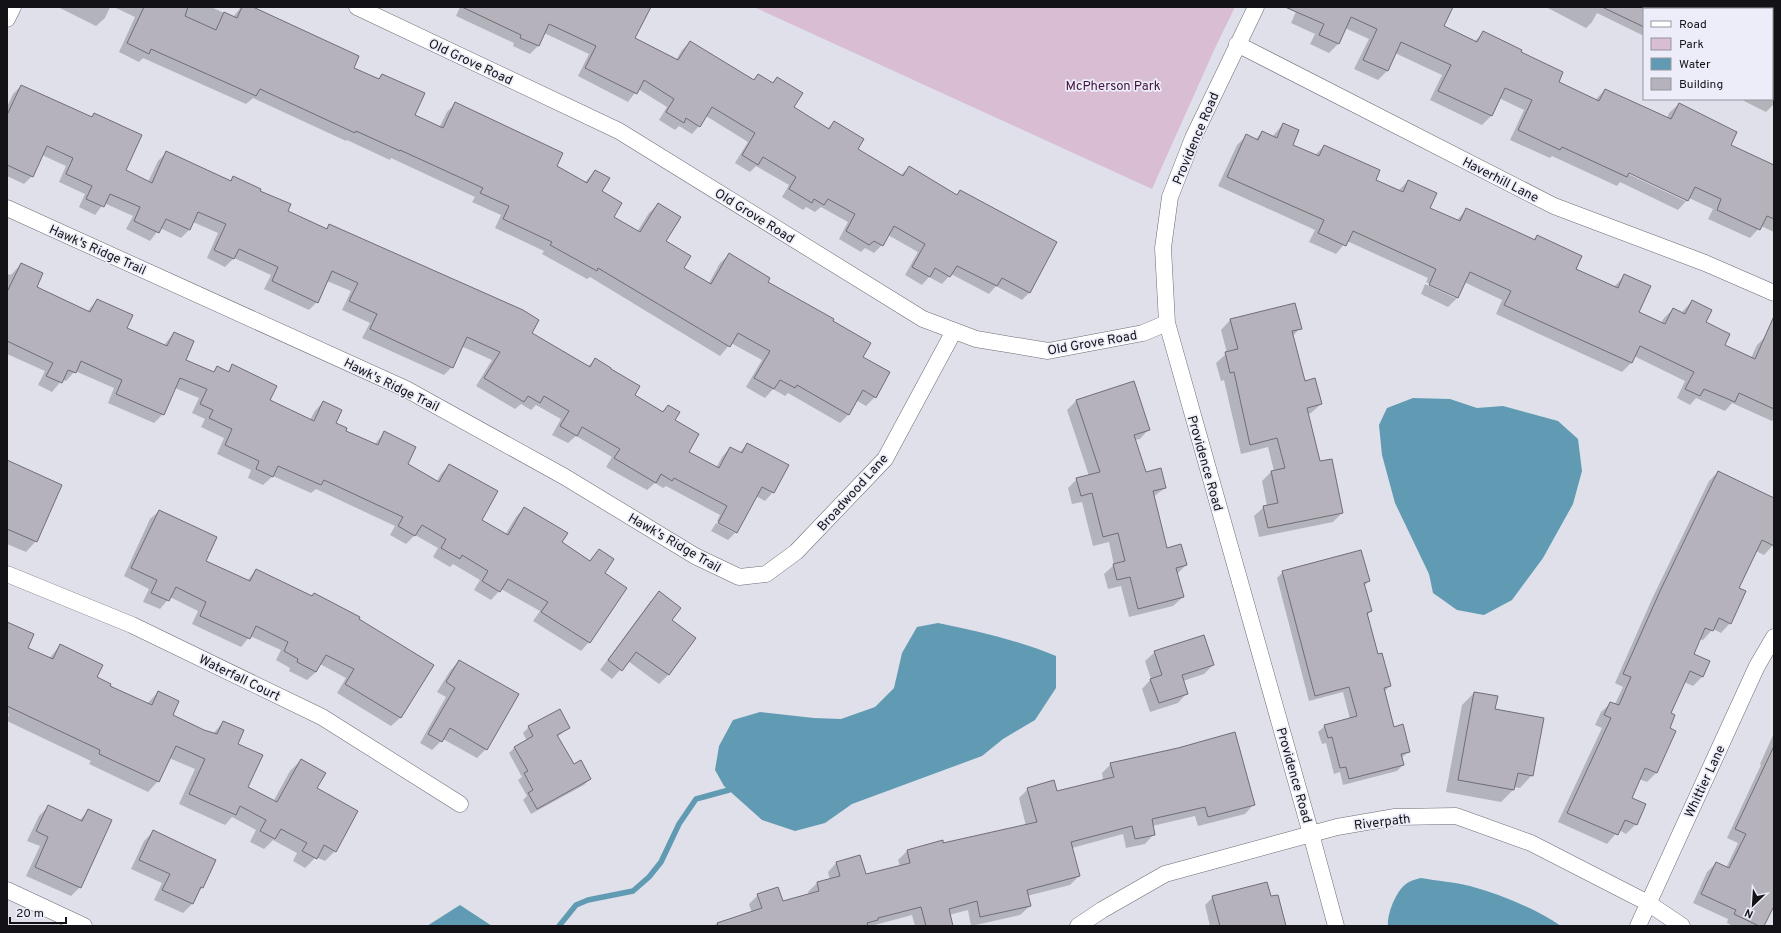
<svg xmlns="http://www.w3.org/2000/svg" width="1781" height="933" viewBox="0 0 1781 933" font-family="Overpass,sans-serif">
<rect width="100%" height="100%" fill="#dfe0ea"/>
<!-- green -->
<path fill="#d8bdd3" d="M754 7H1235L1215 48 1152 189Z"/>
<!-- water -->
<path fill="#609bb3" d="M1413 398 1450 399 1477 408 1503 406 1558 421 1578 439 1582 471 1573 504 1543 558 1512 600 1484 615 1457 610 1433 593 1429 574 1395 503 1382 455 1379 425 1387 408Z
M938 623C978 631 1017 640 1056 656V688L1035 720 1003 739 982 756 852 804 825 823 795 831 762 820 724 786 715 770 719 746 733 720 760 712 814 718 841 719 875 707 894 688 902 653 917 627Z
M1421 878C1437 881 1455 882 1470 886 1502 895 1534 908 1561 926H1388C1387 913 1397 888 1409 882 1412 880 1417 879 1421 878Z
M460 905 492 926H427Z"/>
<!-- shadow -->
<path fill="#0003" fill-rule="evenodd" d="M58 7H110L105 18 96 26Z
M114 7H211L233 17 241 7H251L353 68 377 80 382 75 414 116 439 128 447 112 455 104 584 183 595 171 601 192 612 218 637 232 649 213 658 204 664 242 682 268 709 283 720 263 729 255 766 282 831 322 862 357 875 397 866 406 856 400 849 414 840 423 788 393 785 396 773 389 765 398 746 387 762 360 731 343 720 356 590 277 587 279 542 254 544 251 495 228 501 215 472 202 475 197 391 158 390 160 347 140 346 141 253 98 246 104 143 58 139 62 119 52 135 17Z
M460 7H650L634 38 676 60 682 50 690 42 752 81 758 75 772 83 777 78 792 108 827 129 834 122 856 149 901 175 909 167 956 196 961 191 1030 292 1022 300 996 286 989 294 951 274 942 284 929 277 922 285 905 275 918 252 888 235 882 245 874 253 865 248 861 252 839 239 848 222 821 207 815 212 806 207 803 210 782 197 789 185 756 166 750 172 735 163 748 142 706 116 699 126 692 134 679 126 675 130 659 120 667 107 638 89 628 102 578 76 589 54 544 33 538 46 530 54 513 46 514 43 456 16Z
M1298 7H1448L1443 26 1474 42 1483 33 1520 52 1557 82 1595 100 1605 90 1667 119 1669 113 1679 104 1730 146 1774 166V232L1761 226 1750 238 1708 219 1713 209 1689 198 1678 210 1620 182 1617 186 1552 156 1550 158 1510 140 1524 110 1499 98 1491 116 1482 125 1430 100 1442 75 1395 53 1387 71 1378 80 1354 69 1369 39 1345 28 1338 44 1329 53 1310 44 1315 34 1291 23ZM1625 170 1685 199V201L1624 172Z
M1546 7H1675L1674 9H1644V36L1597 13 1592 22 1586 28Z
M1703 7H1755L1760 9H1702Z
M1774 39V104L1766 112 1744 101 1745 99H1772V43Z
M21 86 91 118 95 114 125 171 148 182 158 161 167 152 229 182 233 177 259 191 287 211 325 229 329 226 530 333 587 367 595 360 634 396 662 412 668 406 687 452 716 468 722 457 730 448 739 453 747 444 787 466 773 492 765 501 756 496 736 532 728 540 711 531 716 523 735 533V531L717 521 720 515 666 486 663 488 655 483 647 490 606 467 612 457 576 436 568 443 552 435 561 419 536 405 531 410 521 404 515 409 476 386 492 360 461 346 452 367 444 375 362 338 370 323 342 310 351 291 327 281 317 302 309 310 264 289 271 275 234 258 225 267 207 258 218 233 193 222 189 230 181 238 160 228 150 241 126 229 133 216 104 203 95 215 79 207 85 194 59 182 66 166 42 155 32 176 24 184 7 176V107L13 94Z
M1283 124 1291 145 1315 155 1324 146 1375 181 1399 190 1408 181 1429 208 1457 220 1467 209 1533 240 1537 236 1575 269 1614 287 1625 275 1637 313 1661 323 1664 318 1673 309 1681 313 1692 301 1705 323 1723 346 1751 358 1757 345 1766 336 1774 339V419L1772 421 1732 403 1725 411 1696 398 1690 405 1677 398 1685 381 1634 356 1631 363 1622 372 1496 314 1502 300 1464 282 1457 298 1448 307 1421 294 1425 284 1455 298V296L1426 282 1428 278 1347 241 1336 254 1309 242 1315 230 1218 186 1237 145 1246 136 1255 140 1262 132 1272 137Z
M21 264 36 287 87 312 97 300 126 329 164 345 174 333 184 360 212 373 218 367 227 372 233 366 268 401 310 420 315 411 323 402 335 424 345 431 374 445 384 433 407 464 437 481 441 474 449 465 480 520 505 535 516 517 524 508 561 543 589 561 599 551 603 573 589 642 581 651 533 621 540 611 501 589 491 600 474 590 480 580 453 564 450 567 433 557 438 548 415 535 406 544 390 535 395 526 316 489 311 493 273 476 263 485 248 478 251 470 217 454 224 438 201 427 205 419 192 413 199 398 175 388 163 414 154 423 108 403 114 388 75 371 66 381 62 380 52 392 38 385 45 371 7 354V274L11 275Z
M1230 320 1300 328 1292 337 1304 382 1321 404 1311 413 1307 414 1319 462 1342 513 1333 522 1259 537 1254 516 1264 507 1267 506 1262 481 1271 472 1274 471 1268 447 1241 454 1224 380 1221 381 1216 363 1227 353 1221 330Z
M1076 401 1149 429 1140 439 1134 440 1145 473 1165 488 1153 497 1167 549 1186 565 1177 574 1183 597 1173 606 1129 617 1121 586 1108 589 1104 574 1114 565 1109 542 1093 546 1082 502 1072 504 1068 488 1077 479 1089 476 1067 410Z
M7 462 36 541 26 552 7 544Z
M1718 472 1774 499V544L1764 555 1756 551 1738 589 1730 623 1721 633 1713 629 1703 640 1699 639 1692 654 1702 677 1693 686 1684 682 1670 714 1668 728 1675 731 1656 773 1647 782 1639 779 1631 799 1636 824 1626 834 1619 830 1607 844 1558 822 1602 728 1595 725 1601 712 1611 703 1615 704 1623 687 1615 683 1652 599 1709 481Z
M159 511 205 561 247 581 256 570 357 619 432 665 400 718 391 726 337 693 346 678 320 664 316 672 307 680 289 671 290 668 276 660 281 650 250 636 241 647 192 624 198 611 170 597 160 609 143 602 149 589 124 576 150 519Z
M1283 572 1369 581 1364 586 1371 611 1366 616 1377 656 1390 686 1384 692 1394 728 1409 752 1401 758 1403 765 1397 771 1343 785 1340 772 1334 774 1326 743 1322 744 1318 732 1325 726 1350 719 1343 692 1309 701 1277 578Z
M659 593 671 620 695 638 668 675 659 684 628 661 612 679 600 670 650 602Z
M7 623 27 648 49 659 60 645 96 678 109 687 147 704 158 692 171 715 204 730 213 734 223 722 237 745 247 788 273 802 290 771 301 760 316 789 335 851 325 861 316 857 305 868 293 861 297 853 273 840 264 849 250 842 256 830 232 817 225 825 179 804 195 769 169 758 158 781 148 792 89 764 91 761 7 721 9 714 7 713Z
M1155 652 1213 665 1204 674 1183 681 1187 693 1178 703 1150 712 1142 689 1151 679 1145 661Z
M459 661 486 749 477 758 443 739 432 750 420 743 446 697 437 692 450 671Z
M1474 693 1494 710 1532 775 1520 788 1514 787 1513 790 1501 802 1446 792 1462 705Z
M529 727 569 728 557 737 573 765 590 779 584 785 531 814 523 800 527 796 518 780 522 777 509 753 515 747 527 741 523 733Z
M1774 733V903L1763 926H1733L1727 923 1728 919 1693 903 1707 872 1716 863 1726 868 1738 843 1727 838 1761 765 1760 764Z
M1111 764 1254 804 1245 814 1198 826 1195 816 1152 826 1154 834 1145 844 1126 848 1123 834 1072 848 1079 876 1070 885 1027 896 1030 906 1020 915 971 926 968 910 949 915 952 926H915L912 915 871 926H711L752 913 749 904 758 895 782 903 809 895 808 892 817 883 830 880 828 872 837 862 865 876 900 866 898 860 907 851 1026 826 1019 798 1028 789 1057 793 1103 780 1102 773Z
M48 807 79 821 89 810 80 887 71 896 26 876 40 846 27 841 39 816Z
M153 832 202 888 197 892 192 904 183 913 154 900 162 883 131 869 144 841Z
M1213 897 1270 898 1285 926H1210L1205 905Z"/>
<g fill="none" stroke-linecap="round" stroke-linejoin="round">
<!-- stream -->
<path stroke="#609bb3" stroke-width="5.5" d="M559 926 576 905 588 900 633 891 649 877 661 862 679 824 696 799 729 790"/>
</g>
<!-- building -->
<path fill="#b6b2bb" stroke="#716d76" d="M144 7H188L185 16 216 30 224 12 237 18 242 7H253L359 56 354 68 379 79 382 74 425 93 415 115 443 128 455 102 563 153 557 166 587 183 595 170 610 178 602 191 622 203 614 217 640 232 658 203 681 217 666 241 691 256 684 268 711 284 729 253 770 278 768 282 834 319 833 321 871 343 863 357 890 372 876 398 863 390 849 415 797 385 795 388 780 380 774 389 754 378 770 351 738 333 730 347 598 268 597 271 550 245 552 242 503 219 509 206 480 193 483 188 400 150V151L356 131 355 133 260 89 256 96 151 49 149 54 127 43Z
M462 7H651L635 38 678 60 690 41 754 80 758 74 773 83 777 77 803 93 794 107 829 129 834 121 864 139 858 149 903 176 909 166 957 195 960 190 1057 242 1030 293 1002 278 997 286 957 266 950 277 935 268 930 277 912 267 925 244 894 226 883 246 874 241 869 245 846 231 855 214 828 199 824 205 814 199 812 203 789 189 796 177 763 157 758 165 742 155 755 133 712 107 700 127 686 118 684 123 666 112 674 99 644 80 637 94 585 68 596 46 549 24 539 46 520 38 521 35Z
M1285 7H1453L1444 26 1477 42 1483 31 1522 50 1521 52 1563 72 1559 82 1599 101 1605 89 1671 119 1679 103 1737 132 1731 145 1774 165V219L1767 216 1760 230 1717 210 1721 199 1695 187 1688 201 1629 173 1627 177 1562 147 1560 150 1518 130 1532 100 1505 88 1492 116 1438 91 1451 65 1401 42 1388 71 1363 60 1377 29 1351 17 1339 44 1319 35 1324 24Z
M1602 7H1644V27Z
M21 85 92 117 94 113 142 135 126 170 152 183 166 151 231 181 233 176 261 189 260 191 291 204 288 211 327 229 329 224 523 310 539 320 532 333 590 367 595 358 611 368V369L640 386 635 395 663 412 668 405 680 412 675 420 699 434 689 452 719 468 730 447 742 453 747 443 789 465 774 493 762 487 737 533 718 523 727 506 674 478 672 481 661 474 656 483 614 458 620 449 582 427 577 436 560 426 569 411 544 396 540 403 528 396 524 402 484 378 500 352 467 337 453 368 370 329 377 314 349 301 358 283 332 271 318 303 272 281 278 267 239 249 234 259 214 250 226 224 198 212 190 230 166 219 159 233 134 221 140 207 110 194 104 207 86 199 92 186 66 174 73 158 47 146 33 177 7 165V115Z
M1283 123 1299 130 1293 145 1319 156 1324 145 1380 170 1376 180 1403 192 1408 180 1437 193 1430 208 1460 221 1466 208 1535 240 1537 235 1582 256 1576 269 1618 288 1624 274 1651 286 1639 312 1665 324 1673 308 1685 314 1692 300 1712 310 1706 322 1730 334 1725 345 1755 359 1774 316V409L1739 393 1735 402 1704 389 1700 396 1685 389 1694 372 1640 346 1632 363 1504 305 1511 291 1470 272 1458 298 1429 285 1436 269 1353 231 1346 246 1318 233 1324 220 1227 177 1246 134 1258 140 1262 131 1277 138Z
M21 263 43 273 37 287 90 312 97 299 133 315 127 328 167 346 174 332 194 341 186 360 214 372 217 366 229 372 232 364 277 386 270 400 314 421 323 401 342 410 336 423 347 428 346 431 378 445 384 431 416 447 408 464 439 482 449 464 498 491 482 520 508 535 524 507 568 533 562 542 590 561 599 549 614 559 605 573 627 588 590 643 541 612 548 602 508 579 500 592 482 581 488 571 462 555 460 559 441 548 446 539 422 525 415 536 398 526 403 517 324 480 321 485 278 466 273 477 256 469 259 461 225 445 232 429 209 418 213 410 200 404 207 389 180 378 164 415 116 394 122 380 81 361 76 373 68 370 62 383 46 376 53 363 7 341V292Z
M1295 303 1302 329 1292 331 1305 381 1315 378 1322 404 1307 408 1320 461 1332 459 1343 513 1268 528 1263 506 1278 503 1271 471 1285 468 1277 438 1250 445 1234 372 1230 373 1225 352 1238 349 1230 319Z
M1134 381 1150 430 1134 435 1146 472 1161 468 1166 488 1153 491 1167 548 1181 544 1187 565 1176 568 1184 597 1138 609 1130 577 1117 580 1113 564 1125 561 1118 533 1103 537 1092 493 1081 496 1076 478 1100 472 1076 400Z
M7 460 62 485 37 542 7 529Z
M1718 471 1774 498V546L1762 540 1739 588 1746 591 1731 624 1719 618 1713 631 1705 628 1694 654 1710 661 1703 677 1690 671 1671 713 1675 715 1670 728 1676 731 1657 773 1645 768 1632 798 1646 804 1637 825 1625 820 1618 835 1567 813 1611 718 1604 715 1610 702 1619 705 1631 677 1623 674 1661 589Z
M159 510 217 537 206 561 250 581 256 569 312 596 314 593 360 617 359 619 434 665 401 718 345 684 354 669 326 655 316 672 297 662 298 659 284 651 288 642 256 626 250 639 200 616 206 602 176 587 169 601 151 593 157 580 131 568Z
M1361 550 1370 581 1364 583 1372 611 1367 613 1378 654 1382 653 1391 686 1384 688 1394 727 1403 724 1410 752 1401 754 1404 765 1349 779 1346 767 1340 768 1332 737 1328 738 1324 725 1357 716 1349 687 1315 696 1282 571Z
M659 591 681 608 672 620 696 638 669 675 636 652 622 671 608 660Z
M7 622 34 634 28 648 53 659 60 644 103 665 97 677 111 684 110 686 152 705 158 691 179 701 173 715 204 730 217 734 223 721 244 730 238 744 263 755 248 787 277 802 301 759 326 773 317 788 358 811 336 852 324 845 317 859 302 851 307 843 281 829 275 839 260 831 266 820 240 806 236 815 189 794 205 759 176 746 159 782 99 754 100 750 7 706Z
M1204 635 1214 665 1182 675 1188 694 1159 703 1150 679 1162 675 1154 651Z
M459 660 519 694 487 750 450 728 442 742 428 734 455 688 446 682Z
M1474 692 1498 696 1495 709 1544 718 1533 776 1518 773 1514 790 1458 780Z
M560 709 570 728 557 735 574 764 581 760 591 779 537 809 528 793 533 790 524 773 528 771 514 747 533 736 528 726Z
M1235 732 1255 805 1208 817 1205 807 1152 819 1155 835 1135 839 1132 826 1071 842 1080 876 1027 890 1031 906 980 917 977 901 949 909 953 926H926L921 907 878 918V920L867 923 868 926H718L717 923 762 908 757 894 778 887 783 901 819 891 817 882 840 876 836 862 860 855 866 874 910 863 907 850 943 840V843L1037 822 1027 788 1054 780 1057 791 1114 777 1110 763 1178 748Z
M1774 746V906L1764 926H1759L1734 914 1736 910 1701 894 1716 862 1729 868 1746 834 1735 829Z
M48 805 82 821 88 809 112 820 81 888 35 867 48 837 36 831Z
M153 830 216 860 203 888 201 887 193 904 162 890 170 874 139 860Z
M1267 882 1271 896 1278 895 1286 926H1220L1212 896Z"/>
<g fill="none" stroke-linecap="round" stroke-linejoin="round">
<!-- minor casing -->
<g stroke="#6b6c75" stroke-width="17">
<path id="minor" d="M357 7 619 131 923 319 976 339 1048 351 1143 333 1167 323
M1256 7 1193 138 1170 197 1163 248 1167 323 1311 834 1336 926
M7 19 13 7
M1237 44 1554 206 1705 263 1774 293
M7 208 406 389 565 477 695 556 739 577 766 574 796 552 885 459 954 331
M7 574 132 625 322 717 460 804
M7 890 84 926
M1078 926 1102 910 1165 874 1337 827 1395 817 1456 816 1531 843 1648 903 1682 926
M1638 926 1757 666 1774 637"/>
</g>
<!-- minor -->
<use href="#minor" stroke="#fff" stroke-width="16"/>
</g>
<g text-anchor="middle" stroke-width="3.5" stroke-linejoin="round" paint-order="stroke">
<!-- street labels -->
<g font-size="13" fill="#131317" stroke="#ecedf8">
<text transform="translate(471 61) rotate(25)" y="5">Old Grove Road</text>
<text transform="translate(1195 138) rotate(-67)" y="5">Providence Road</text>
<text transform="translate(1501 179) rotate(27)" y="5">Haverhill Lane</text>
<text transform="translate(755 215) rotate(32)" y="5">Old Grove Road</text>
<text transform="translate(98 249) rotate(24)" y="5">Hawk's Ridge Trail</text>
<text transform="translate(1092 342) rotate(-10)" y="5">Old Grove Road</text>
<text transform="translate(392 384) rotate(26)" y="5">Hawk's Ridge Trail</text>
<text transform="translate(1206 463) rotate(74)" y="5">Providence Road</text>
<text transform="translate(852 492) rotate(-48)" y="5">Broadwood Lane</text>
<text transform="translate(675 542) rotate(30)" y="5">Hawk's Ridge Trail</text>
<text transform="translate(240 677) rotate(26)" y="5">Waterfall Court</text>
<text transform="translate(1295 775) rotate(74)" y="5">Providence Road</text>
<text transform="translate(1704 781) rotate(-65)" y="5">Whittier Lane</text>
<text transform="translate(1382 821) rotate(-7)" y="5">Riverpath</text>
</g>
<!-- park labels -->
<g font-size="13" fill="#451140" stroke="#ecedf8">
<text x="1113" y="90">McPherson Park</text>
</g>
</g>
<!-- border -->
<rect width="1781" height="933" fill="none" stroke="#131317" stroke-width="16"/>
<!-- legend -->
<rect x="1643" y="8" width="130" height="92" fill="#ecedf8" stroke="#95969e"/>
<rect x="1651" y="21" width="20" height="6" fill="#ffffff" stroke="#95969e"/>
<text x="1679" y="28" font-size="12" fill="#131317">Road</text>
<rect x="1651" y="38" width="20" height="12" fill="#d8bdd3" stroke="#95969e"/>
<text x="1679" y="48" font-size="12" fill="#131317">Park</text>
<rect x="1651" y="58" width="20" height="12" fill="#609bb3" stroke="#95969e"/>
<text x="1679" y="68" font-size="12" fill="#131317">Water</text>
<rect x="1651" y="78" width="20" height="12" fill="#b6b2bb" stroke="#95969e"/>
<text x="1679" y="88" font-size="12" fill="#131317">Building</text>
<!-- north arrow -->
<g transform="translate(1753 905) rotate(205)" stroke="#ecedf8" stroke-width="3" paint-order="stroke">
<path d="M0-3L7 15L0 10L-7 15Z" fill="#131317"/>
<text y="-6" font-size="11" font-weight="bold" text-anchor="middle" fill="#131317">N</text>
</g>
<!-- scale -->
<path d="M10 917v6h56v-6" fill="none" stroke="#131317" stroke-width="2"/>
<text x="16" y="917" font-size="12" fill="#131317" stroke="#ecedf8" stroke-width="3" paint-order="stroke">20 m</text>
</svg>
